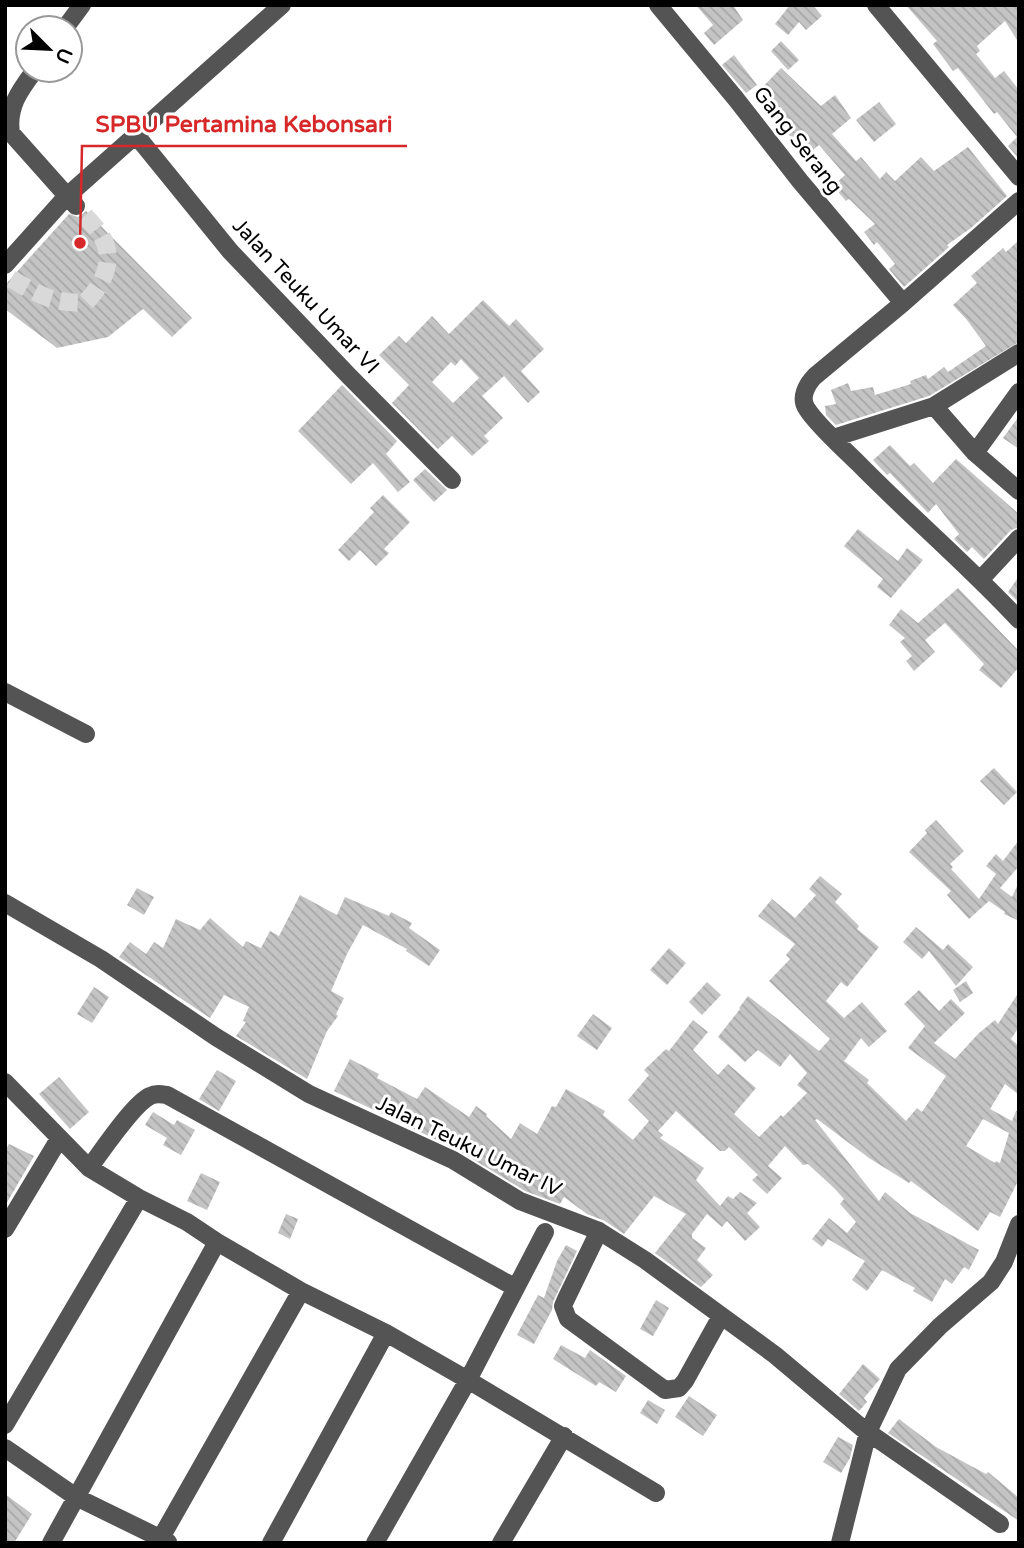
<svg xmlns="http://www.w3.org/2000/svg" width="1024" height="1548" viewBox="0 0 1024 1548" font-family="'Varela Round',sans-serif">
<defs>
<pattern id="building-back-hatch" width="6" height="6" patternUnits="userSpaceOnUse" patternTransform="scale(1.75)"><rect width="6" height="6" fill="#c4c4c4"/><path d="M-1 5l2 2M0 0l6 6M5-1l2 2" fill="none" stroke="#a7a7a7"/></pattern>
</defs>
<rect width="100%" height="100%" fill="#fff"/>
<!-- building -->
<path fill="url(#building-back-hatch)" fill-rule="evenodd" d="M696 5H733L743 20 714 45 704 33 713 25Z
M790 5H813L822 16 806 30 799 22 788 35 775 24Z
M906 5H1019V43L1005 21 977 46 980 51 976 54 995 78 1004 71 1019 90V159L1008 146 1017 137 997 112 994 114 958 68 953 71 933 44 937 41Z
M781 41 799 60 788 70 771 51Z
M734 55 757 85 746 93 722 65Z
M781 68 821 106 835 95 851 118 832 134 856 161 861 157 880 179 886 172 895 181 921 157 934 171 968 147 1007 196 971 228 947 245 949 247 904 287 889 269 895 264 877 242 874 245 864 232 875 224 849 199 846 201 833 186 845 175 819 145 812 151 803 140 797 145 784 129 790 124 757 93Z
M879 102 896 124 874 142 856 120Z
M86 211 192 318 172 337 143 309 108 337 57 348 5 309V285L69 214 78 217Z
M1019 240V342L929 396 836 425 826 415 825 406 836 404 831 390 848 383 851 391 873 387 875 395 911 384 910 381 926 375 928 379 944 367 948 372 986 346 967 320 953 305 977 283 971 276 1003 248 1006 252Z
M483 300 509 326 516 319 544 349 521 371 540 392 528 403 504 376 482 396 503 418 484 436 489 441 472 456 452 436 438 449 392 403 409 385 379 355 399 336 406 343 432 316 449 334ZM461 359 479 378 453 403 432 382 451 362 455 366Z
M342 385 397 441 386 454 410 482 398 492 373 463 351 484 298 431Z
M1019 416V449L1003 438Z
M890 445 910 466 914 463 933 483 956 459 1019 514V527L1011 530 984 559 972 547 967 552 954 539 959 534 936 504 928 513 890 473 887 475 873 460Z
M425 469 447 490 434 502 413 480Z
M383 495 410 522 384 549 389 553 376 566 360 550 349 561 338 550 374 512 370 508Z
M858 529 898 561 907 548 923 560 891 598 877 587 883 579 844 546Z
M1019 576V603L1008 592Z
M958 588 1019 651V667L1001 688 979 670 984 664 945 623 925 640 935 652 914 671 906 661 912 656 900 642 905 638 889 625 901 609 918 623Z
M994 768 1017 792 1004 805 980 781Z
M936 820 964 851 950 864 953 867 951 869 979 899 996 874 986 866 996 854 1003 861 1019 840V866L1000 888 1012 897 1019 882V921L1004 914 1005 912 989 901 969 919 947 895 951 891 909 852 927 833 925 830Z
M820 876 842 894 835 902 859 926 857 929 879 947 847 987 841 982 826 1001 844 1018 862 1002 887 1031 869 1047 861 1038 844 1061 869 1080 867 1083 906 1121 917 1108 922 1112 946 1076 908 1048 925 1026 904 1004 919 990 939 1011 951 999 965 1013 934 1043 955 1059 979 1033 995 1020 998 1024 1019 992V1027L1011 1039 1019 1046V1095L1005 1084 990 1109 1012 1121 1016 1111H1019V1179L1000 1217 990 1212 978 1231 911 1181 909 1183 869 1158 817 1119 815 1120 879 1201 885 1192 910 1213 979 1250 969 1270 964 1267 952 1284 945 1279 932 1302 913 1291 915 1288 882 1270 867 1291 852 1280 865 1261 828 1239 822 1247 812 1239 829 1218 847 1233 856 1222 840 1204 844 1199 834 1188 808 1164 803 1165 785 1146 768 1166 782 1178 767 1194 752 1180 758 1175 729 1147 725 1151H720L676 1111 658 1131 663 1135 660 1138 704 1168 696 1180 720 1206 728 1196 733 1199 740 1192 757 1203 747 1213 760 1227 745 1241 727 1221 722 1227 707 1214 692 1234V1238L706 1248 697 1260 713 1275 701 1287 655 1253 686 1214 654 1196 624 1234 605 1221 587 1214 564 1197 560 1204 525 1191 458 1150 334 1091 350 1059 379 1074 377 1078 417 1099 425 1087 469 1117 476 1106 487 1114 486 1116 511 1139 520 1123 537 1134 552 1106 556 1107 566 1089 605 1111 603 1115 633 1140 649 1121 628 1100 649 1075 644 1070 666 1049 669 1051 693 1020 708 1032 693 1050 718 1075 728 1064 756 1088 734 1114 759 1137 781 1115 783 1117 807 1093 797 1085 807 1073 790 1054 780 1067 758 1050 745 1062 718 1037 740 1009 739 1008 748 996 819 1051 830 1039 769 981 790 959 786 955 795 944 758 916 772 899 795 918 816 895 809 889ZM983 1119 1009 1133 1000 1163 996 1161 995 1163 966 1146Z
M137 888 154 897 144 915 127 905Z
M300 895 337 915 345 897 389 916 391 912 412 923 409 928 440 950 429 966 406 951 407 949 363 925 347 954 331 991 344 998 336 1014 338 1016 327 1031 307 1079 236 1036 246 1022 243 1021 249 1007 224 995 210 1018 119 957 130 942 146 954 154 942 163 948 176 919 200 930 210 918 243 947 246 941 261 948 270 931 279 936Z
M916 927 943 950 948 944 973 967 956 986 929 951 922 959 903 942Z
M669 948 686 963 667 985 650 970Z
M966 981 973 993 960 1002 953 990Z
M707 982 721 995 702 1015 689 1002Z
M94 987 109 997 92 1023 77 1014Z
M593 1014 612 1028 597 1050 577 1036Z
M217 1070 236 1081 219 1111 199 1099Z
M59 1077 89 1112 70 1129 39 1094Z
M153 1112 174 1125 177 1120 195 1130 181 1155 163 1145 167 1138 145 1125Z
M9 1144 34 1156 5 1206V1151Z
M201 1173 220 1182 207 1210 187 1201Z
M286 1214 298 1219 290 1239 278 1233Z
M566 1245 577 1251 553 1302 552 1310 534 1344 517 1335 538 1295 544 1298 557 1261Z
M656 1300 669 1308 653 1336 640 1329Z
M561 1345 585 1358 590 1350 626 1376 616 1392 599 1382 596 1386 553 1359Z
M863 1364 880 1379 864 1398 867 1402 859 1411 839 1394Z
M689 1396 717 1415 703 1436 675 1417Z
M648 1400 665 1410 657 1424 640 1413Z
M899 1419 936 1447 986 1474 988 1472 1012 1492 1019 1498V1521L888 1433Z
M838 1437 853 1445 850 1458 841 1473 823 1462Z
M5 1494 32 1514 14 1543H5Z"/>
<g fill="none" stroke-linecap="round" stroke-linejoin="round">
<!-- minor-tunnel -->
<path stroke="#d9d9d9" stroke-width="18" stroke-dasharray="18 9" stroke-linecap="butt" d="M11 279C40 295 51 303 85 303 102 286 116 260 102 237 96 226 84 216 76 206"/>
<!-- minor -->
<path stroke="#545454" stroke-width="18" d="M658 5 736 99 800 181 903 303
M876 5 1019 177
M65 28 82 5
M35 70C20 90 7 107 11 133L76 206
M135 134 230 251 349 376 452 480
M1019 201 903 303 815 376C807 384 799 398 807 409 818 426 843 448 858 463 911 517 968 565 1019 620
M5 265 66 197 282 5
M934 406 975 453 1019 491
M833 438 934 406 1019 353
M975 453 1019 392
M981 579 1019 538
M5 692 86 734
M5 903 101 959 216 1037 309 1094 453 1160 520 1201 599 1231 645 1260 775 1355 862 1428 1000 1524
M5 1082 89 1168 139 1198 187 1222 217 1242 301 1291 386 1333 468 1380 656 1493
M89 1168C102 1151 133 1104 150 1096 156 1093 161 1094 167 1095L516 1288
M5 1229 59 1139
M599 1231 566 1299 563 1306 568 1319 665 1390 679 1388 685 1381 721 1316
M5 1425 139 1198
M5 1448 76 1497 168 1542
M51 1543 217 1242
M158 1543 301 1291
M271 1543 386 1333
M375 1543 468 1380 545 1232
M501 1543 564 1436
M840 1543 868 1432 898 1369 940 1326 991 1282 1004 1262 1019 1224"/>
</g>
<g text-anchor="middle" stroke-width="6" stroke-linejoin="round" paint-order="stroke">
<!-- street labels -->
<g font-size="21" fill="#000" stroke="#fff">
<text transform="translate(798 140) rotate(52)" y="7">Gang Serang</text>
<text transform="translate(306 296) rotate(47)" y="7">Jalan Teuku Umar VI</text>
<text transform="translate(469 1146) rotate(26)" y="7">Jalan Teuku Umar IV</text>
</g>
</g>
<!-- callouts -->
<path fill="none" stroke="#d62828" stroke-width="2.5" d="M80 243L82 146H407"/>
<circle fill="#d62828" stroke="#fff" stroke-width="2.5" cx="80" cy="243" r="7"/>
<g font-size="23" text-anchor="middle" font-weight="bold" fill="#d62828" stroke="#fff" stroke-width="6" stroke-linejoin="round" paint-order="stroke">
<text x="244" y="132">SPBU Pertamina Kebonsari</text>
</g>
<!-- border -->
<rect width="1024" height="1548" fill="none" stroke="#000000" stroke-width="14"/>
<!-- north arrow -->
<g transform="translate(49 49) rotate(114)"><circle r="33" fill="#ffffff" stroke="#999999" stroke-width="2"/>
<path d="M0-5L12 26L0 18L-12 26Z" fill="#000000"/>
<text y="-10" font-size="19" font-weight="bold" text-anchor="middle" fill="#000000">U</text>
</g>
</svg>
